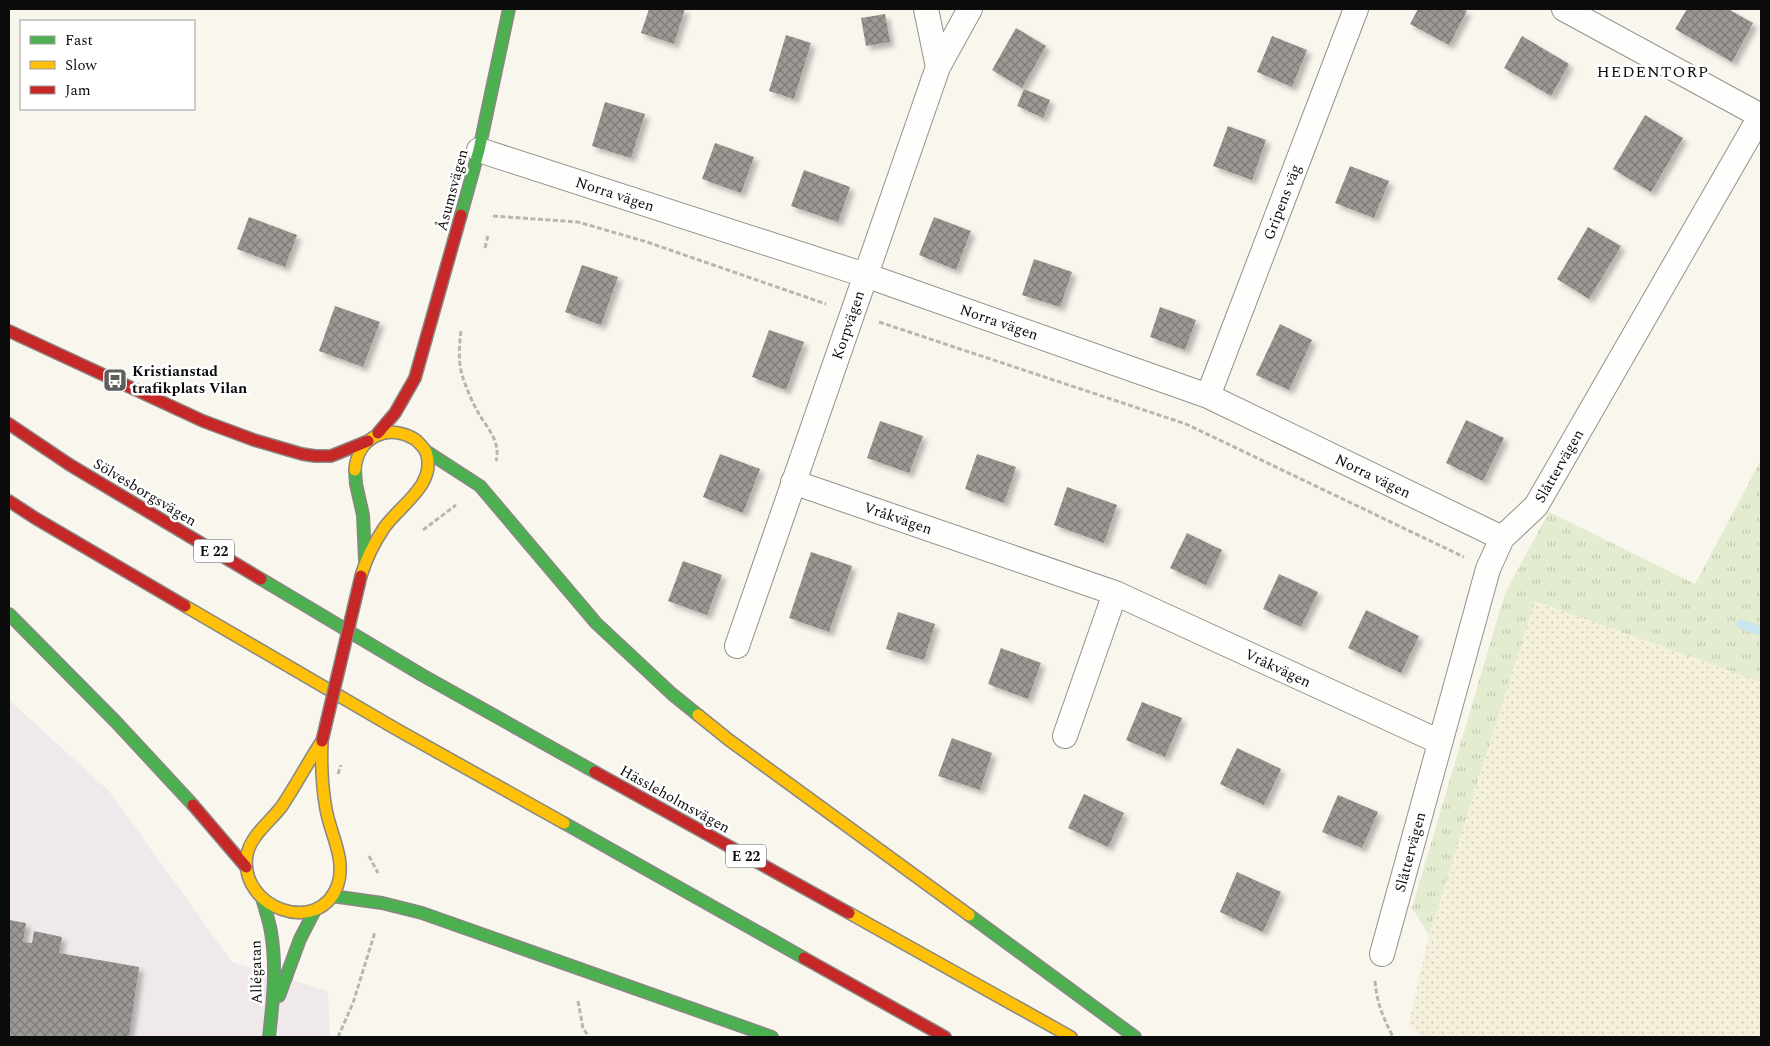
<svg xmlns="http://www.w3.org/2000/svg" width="1770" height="1046" viewBox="0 0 1770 1046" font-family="Spectral,serif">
<defs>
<pattern id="farmland-dots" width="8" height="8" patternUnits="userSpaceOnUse" patternTransform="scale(1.25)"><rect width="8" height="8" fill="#f5f0dc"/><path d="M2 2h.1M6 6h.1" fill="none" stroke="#d1ccbb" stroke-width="1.8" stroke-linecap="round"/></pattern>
<pattern id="grass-tufts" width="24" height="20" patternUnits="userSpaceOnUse" patternTransform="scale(1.25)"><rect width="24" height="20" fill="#e4ecd0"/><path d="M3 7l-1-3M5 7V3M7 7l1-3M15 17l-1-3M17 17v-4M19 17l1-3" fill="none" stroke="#c2c9b1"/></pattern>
<pattern id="building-cross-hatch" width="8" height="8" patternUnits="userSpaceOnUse" patternTransform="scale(1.25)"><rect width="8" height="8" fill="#9c9894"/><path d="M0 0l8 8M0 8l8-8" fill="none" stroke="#7d7a77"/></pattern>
<filter id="shadow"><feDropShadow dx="4.5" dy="4.5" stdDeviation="2.5" flood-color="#0004"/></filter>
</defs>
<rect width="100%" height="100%" fill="#f9f6ee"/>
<!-- industrial -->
<path fill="#efe9eb" d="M9 700 109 791 232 962 328 991 330 1037H9Z"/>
<!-- farmland -->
<path fill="url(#farmland-dots)" d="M1535 601 1761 682V1037H1423L1408 1026 1429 935Z"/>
<!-- grass -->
<path fill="url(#grass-tufts)" d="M1761 460V682L1535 601 1429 935 1412 908 1505 593 1549 512 1695 584Z"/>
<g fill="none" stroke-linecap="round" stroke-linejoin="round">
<!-- stream -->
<path stroke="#c8e5f0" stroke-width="9" d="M1741 624 1761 631"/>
</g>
<!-- building -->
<path fill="url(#building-cross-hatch)" filter="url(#shadow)" d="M649 9H685L674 44 641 33Z
M1418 9H1462L1467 11 1449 45 1410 24Z
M1687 9H1728L1753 23 1732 62 1675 29Z
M885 14 890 42 866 46 861 18Z
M1016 28 1046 46 1022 88 992 70Z
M786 35 811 43 794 99 769 91Z
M1272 36 1307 50 1292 87 1257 72Z
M1522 36 1569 64 1551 96 1504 68Z
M1024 89 1050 100 1043 118 1017 106Z
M605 102 645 114 631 158 592 146Z
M1645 115 1683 138 1651 192 1613 169Z
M1228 126 1266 140 1252 180 1213 166Z
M715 143 754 157 741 193 702 179Z
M1350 166 1389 181 1374 218 1335 203Z
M804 170 850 187 838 222 791 206Z
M249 217 297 235 285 267 237 249Z
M934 217 971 231 956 270 919 255Z
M1588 227 1621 246 1589 299 1557 279Z
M1034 259 1072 272 1060 307 1022 295Z
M582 265 618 277 601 325 565 312Z
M335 306 380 322 363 367 319 351Z
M1160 307 1196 320 1185 350 1150 337Z
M1280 324 1312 340 1289 390 1256 375Z
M769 330 804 342 786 390 752 377Z
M1466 420 1504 438 1483 481 1446 463Z
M880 421 923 436 909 473 867 458Z
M720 454 760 469 743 513 703 497Z
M977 454 1016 467 1004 503 965 489Z
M1067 487 1117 505 1104 543 1054 525Z
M1187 533 1222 550 1206 585 1170 568Z
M811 552 852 566 829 632 789 618Z
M683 561 722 575 707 615 668 601Z
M1279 574 1318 592 1301 627 1263 609Z
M1366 610 1419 636 1401 673 1348 648Z
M898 612 935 624 924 660 886 649Z
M1001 648 1041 663 1028 699 988 684Z
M1142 702 1182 718 1165 757 1126 740Z
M952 738 992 753 980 790 938 776Z
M1237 748 1281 769 1264 805 1220 784Z
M1084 794 1124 813 1108 847 1068 828Z
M1338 795 1378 812 1362 848 1322 832Z
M1237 872 1281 892 1263 932 1220 912Z
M9 920 26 923 23 942 32 943 34 931 62 937 59 953 139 967 129 1037H9Z"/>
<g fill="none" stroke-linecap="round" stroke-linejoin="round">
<!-- street casing -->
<g stroke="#92918d" stroke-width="26">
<path id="street" d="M926 9 938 67
M1564 9 1761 116
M479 150 865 275 1208 396 1502 538
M1208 396 1356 9
M793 482 1115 593 1440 742
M737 646 938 67 970 9
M1065 736 1115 593
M1382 954 1488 569 1502 538 1536 506 1761 115"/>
</g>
<!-- fast casing -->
<g stroke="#898784" stroke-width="14">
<path id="fast" d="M461 215 479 150 509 9
M426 451 480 486 596 623 672 694 698 715
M355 470 356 484 363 515 365 560
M261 579 422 675 595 772
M9 614 116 722 193 805
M564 823 804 958
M332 896 382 903 422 913 772 1037
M262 898C265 909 269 920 271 932 277 967 273 1002 269 1037
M969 915 1135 1037
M279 996 300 939 314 912"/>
</g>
<!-- slow casing -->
<g stroke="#898784" stroke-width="14">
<path id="slow" d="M355 470C357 437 389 422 416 440 420 444 426 449 427 455 435 486 399 506 384 528 374 543 366 559 361 576
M185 606 396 729 564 823
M698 715 729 740 969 915
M322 741C321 764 322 787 326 809 330 833 346 859 338 884 320 938 238 908 247 855 250 836 271 821 282 806 296 785 308 762 322 741Z
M849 913 1071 1037"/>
</g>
<!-- jam casing -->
<g stroke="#898784" stroke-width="14">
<path id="jam" d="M9 331 203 421 254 440 302 454 315 456H331L368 441
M9 424 70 465 261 579
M378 433 395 413 415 378 461 215
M9 501 35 518 185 606
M595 772 849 913
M193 805 246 867
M804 958 945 1037"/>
</g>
<!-- path -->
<path stroke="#b7b6b5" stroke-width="3" stroke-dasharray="5 2.5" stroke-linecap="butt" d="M493 216 578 222 647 242 826 304
M485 248 488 235
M879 322 1186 424 1464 557
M461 331C459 346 458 364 463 378 467 390 473 404 479 414 488 429 501 442 496 461
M423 530 456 505
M369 856 378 873
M1375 981C1377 1004 1383 1017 1393 1037
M578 1001 583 1028 589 1037
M338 1037 353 1003 375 932"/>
<!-- street -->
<use href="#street" stroke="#fefefc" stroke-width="24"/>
<!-- fast -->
<use href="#fast" stroke="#4caf50" stroke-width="11"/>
<!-- slow -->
<use href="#slow" stroke="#ffc107" stroke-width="11"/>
<!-- jam -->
<use href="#jam" stroke="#c62828" stroke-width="11"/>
<!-- jam-bridge casing -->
<g stroke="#898784" stroke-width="14" stroke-linecap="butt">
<path id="jam-bridge" d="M322 741 361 576"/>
</g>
<!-- path-bridge -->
<path stroke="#b7b6b5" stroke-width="3" stroke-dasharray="5 2.5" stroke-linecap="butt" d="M338 774 341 765"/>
<!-- jam-bridge -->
<use href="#jam-bridge" stroke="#c62828" stroke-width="11"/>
</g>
<!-- icons -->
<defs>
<g id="bus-square" transform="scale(1.25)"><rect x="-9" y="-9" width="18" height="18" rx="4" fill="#5e5d5a" stroke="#fff"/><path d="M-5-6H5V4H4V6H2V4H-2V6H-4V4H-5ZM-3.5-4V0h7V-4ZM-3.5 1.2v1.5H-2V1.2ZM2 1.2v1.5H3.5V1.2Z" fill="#fff"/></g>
</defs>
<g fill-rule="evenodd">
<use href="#bus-square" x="115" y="380"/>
</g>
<g text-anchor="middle" stroke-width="5" stroke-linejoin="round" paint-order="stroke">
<!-- shield labels -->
<g fill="#fff" stroke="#545454" stroke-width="1">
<rect x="194" y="539.5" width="40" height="23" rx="4"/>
<rect x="726" y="844.5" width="40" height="23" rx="4"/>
</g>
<g font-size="14" font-weight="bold" fill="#0b0b0b">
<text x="214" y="556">E 22</text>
<text x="746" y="861">E 22</text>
</g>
<!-- street labels -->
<g font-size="15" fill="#0b0b0b" stroke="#fff">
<text transform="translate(452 190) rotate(-75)" y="5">Åsumsvägen</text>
<text transform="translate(615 194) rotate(18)" y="5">Norra vägen</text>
<text transform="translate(1282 202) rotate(-69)" y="5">Gripens väg</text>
<text transform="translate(999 322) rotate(19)" y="5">Norra vägen</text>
<text transform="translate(848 325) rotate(-71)" y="5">Korpvägen</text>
<text transform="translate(1559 466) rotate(-60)" y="5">Slåttervägen</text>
<text transform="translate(1373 476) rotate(26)" y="5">Norra vägen</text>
<text transform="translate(145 492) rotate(31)" y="5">Sölvesborgsvägen</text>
<text transform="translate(898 518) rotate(19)" y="5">Vråkvägen</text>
<text transform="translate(1278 668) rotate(25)" y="5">Vråkvägen</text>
<text transform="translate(675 799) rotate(29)" y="5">Hässleholmsvägen</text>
<text transform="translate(1410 852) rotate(-75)" y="5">Slåttervägen</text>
<text transform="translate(256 972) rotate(-91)" y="5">Allégatan</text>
</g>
<!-- poi labels -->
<g font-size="15" font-weight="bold" fill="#0b0b0b" stroke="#fff" text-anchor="start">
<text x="132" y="376">Kristianstad<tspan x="132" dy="17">trafikplats Vilan</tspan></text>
</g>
<!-- neighbourhood labels -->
<g font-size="16" letter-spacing="1" fill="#0b0b0b" stroke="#fff">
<text x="1653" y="77">HEDENTORP</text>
</g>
</g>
<!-- border -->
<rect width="1770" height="1046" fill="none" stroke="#0b0b0b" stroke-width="20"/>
<!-- legend -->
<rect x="20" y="20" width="175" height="90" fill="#ffffff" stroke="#9d9d9d"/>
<rect x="30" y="36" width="25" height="8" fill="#4caf50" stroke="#9d9d9d"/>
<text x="65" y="45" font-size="15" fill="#0b0b0b">Fast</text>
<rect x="30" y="61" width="25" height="8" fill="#ffc107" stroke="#9d9d9d"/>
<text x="65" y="70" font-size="15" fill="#0b0b0b">Slow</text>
<rect x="30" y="86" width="25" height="8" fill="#c62828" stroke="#9d9d9d"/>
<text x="65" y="95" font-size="15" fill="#0b0b0b">Jam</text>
</svg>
